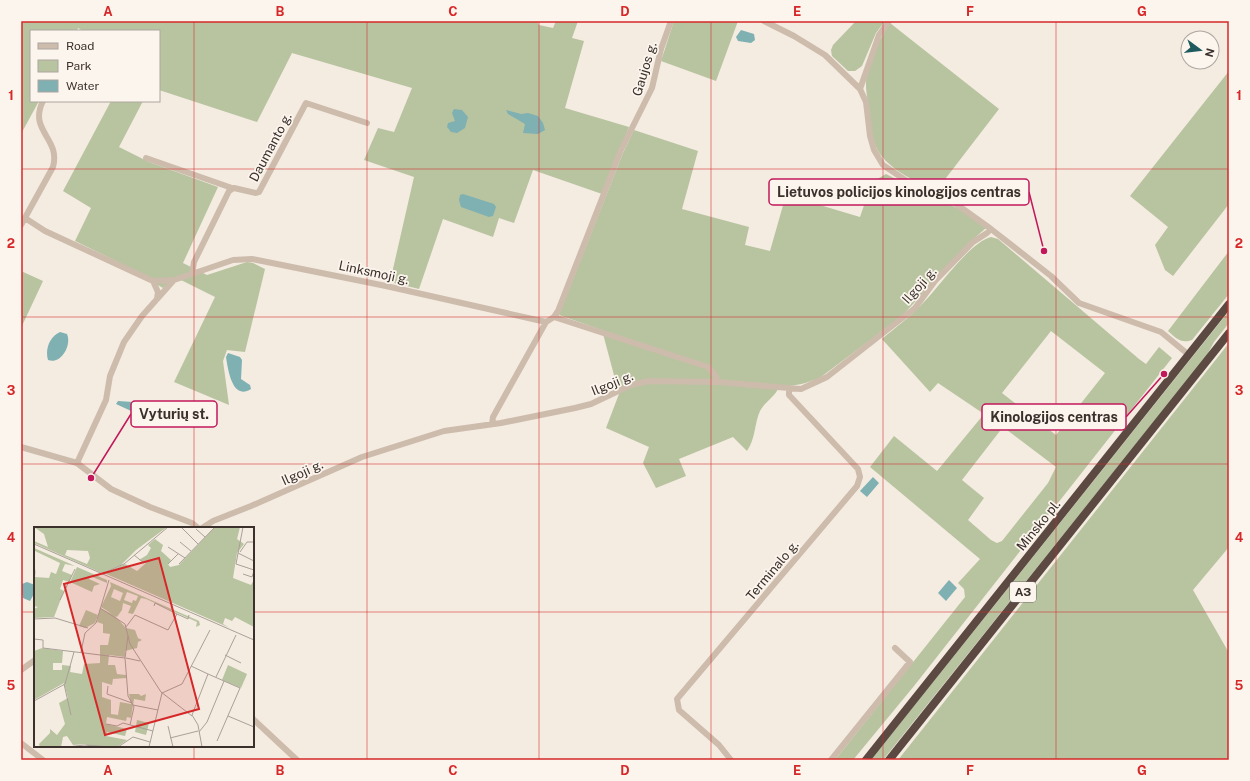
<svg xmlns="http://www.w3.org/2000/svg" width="1250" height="781" viewBox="0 0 1250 781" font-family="'Public Sans',sans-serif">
<rect width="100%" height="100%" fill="#f4ebe1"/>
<!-- green -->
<path fill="#b8c4a0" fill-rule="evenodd" d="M21 21H537L539 25 553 28 556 21H578L572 38 584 41 565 108 629 127 602 194 533 170 514 223 499 218 493 237 443 219 419 289 390 282 414 177 364 160 378 128 394 132 412 88 292 53 257 122 159 90V31H83L78 28 77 31H31V101H39L21 134Z
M674 21H738L716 81 661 61Z
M856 21H885L876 33 862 66 855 71H848L832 56 831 50 833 45Z
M890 23 999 109 936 191C917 182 893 172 880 154 872 142 871 129 870 116 869 105 866 95 866 85 866 64 879 40 890 23Z
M1229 71V204L1173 276 1165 270 1155 245 1168 227 1130 196Z
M111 101H143L119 147 149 162 218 187 183 263 207 275 247 262 253 263 265 269 245 352 227 350 223 361 229 405 174 382 215 297 175 277 163 288 114 260 75 241 91 208 63 191Z
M634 130 698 151 682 209 749 227 745 245 770 251 786 195 860 217 872 182 886 174 931 197 960 209 986 228 970 242 902 316 821 377C806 384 795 386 779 386 776 397 765 401 760 411 754 424 756 438 747 451L733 437 679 459 686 476 656 488 643 463 649 447 606 428 619 394 602 330 559 315 623 153Z
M991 237 998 239 1139 359 1146 364 1159 347 1172 358 914 686 853 760H835L965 597 964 589 958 583 980 559 870 467 894 436 937 471 984 414 938 383 930 392 882 339C896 327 911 316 923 303 940 286 970 242 991 237ZM1051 331 1105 373 1056 435 1002 393ZM1003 427 1056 467 1048 483 1002 541 997 543 991 540 968 520 984 498 962 480Z
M1229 251V294L1192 340C1181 344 1176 338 1168 331Z
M21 271 43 281 21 328Z
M1229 311V323L1214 342 1207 355 883 760H871Z
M1229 343V547L1193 590 1229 653V760H898Z"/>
<!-- water -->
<path fill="#7fb0b2" d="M741 30 754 34 755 40 751 43 738 41 736 37Z
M454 109 462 110 468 117 465 128 457 133 451 132 447 127 448 123 455 121 452 113Z
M506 110 521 114 528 113 538 116 543 123 545 130 538 134 523 133 525 124 508 114Z
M463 194 494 204 496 207 493 216 489 217 461 207 459 200 460 195Z
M60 332 67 334C72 345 61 365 48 360 45 350 49 337 60 332Z
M228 353 240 357 242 360 241 379 250 385 251 389C232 401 228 369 226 357Z
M118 401 133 402 151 410 144 425 141 424 142 416 116 404Z
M873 477 879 483 867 497 860 491Z
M949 580 957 588 946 601 938 593Z
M27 582 35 585V592L30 601 23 598 21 589 22 584Z"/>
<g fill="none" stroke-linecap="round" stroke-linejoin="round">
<!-- minor -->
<path stroke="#cdbbac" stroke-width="6" d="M764 21 794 36 825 55 860 89 866 102 870 136 874 150 883 165 914 186 952 201 991 229 1051 276 1079 303 1161 332 1189 355
M860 89 879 35 889 21
M146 158 232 188
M25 218 45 231 153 281 174 280 233 260 252 259 386 286 546 322 554 317 708 367 715 375 718 382
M21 225 53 167C61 138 28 131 43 101
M192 274 194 262 229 191 234 188 256 193 259 192 306 103 367 123
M153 281 158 292 157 299
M554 317 558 311 621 150 652 88 661 49 671 21
M492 424 493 417 546 322
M21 447 77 463 111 489 150 507 192 523 198 528
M77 463 106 400 110 376 124 342 142 316 174 280
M202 528 213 521 251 506 362 457 444 431 501 423 575 408 591 404 631 385 649 381 718 382 801 389 827 377 915 308 935 281 973 242 987 233 991 229
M21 670 35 660
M253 719 297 760
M21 743 43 760
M731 760 719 745 679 710 677 699 857 486 860 477 858 469 789 395V389
M831 760 910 662 895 648"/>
<!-- highway -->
<path stroke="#5c4a42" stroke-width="8" d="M866 760 1229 304
M889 760 1229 333"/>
</g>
<!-- grid -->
<path fill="none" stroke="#d62828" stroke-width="1" stroke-opacity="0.55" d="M194 21V528M367 21V760M539 21V760M711 21V760M883 21V760M1056 21V760M21 169H1229M21 317H1229M21 464H1229M21 612H35M253 612H1229M194 746V760"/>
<g text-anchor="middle" stroke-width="3.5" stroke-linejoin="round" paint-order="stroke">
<!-- shield labels -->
<rect fill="#fbf5ee" stroke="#756b66" stroke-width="1" x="1010" y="582" width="26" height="20" rx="3"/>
<g font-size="12" font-weight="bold" fill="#3b302b">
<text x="1023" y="596">A3</text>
</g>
<!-- street labels -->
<g font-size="13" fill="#3b302b" stroke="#fbf5ee">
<text transform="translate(644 69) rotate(-73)" y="5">Gaujos g.</text>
<text transform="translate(270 147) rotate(-62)" y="5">Daumanto g.</text>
<text transform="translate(374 272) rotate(12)" y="5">Linksmoji g.</text>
<text transform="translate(919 285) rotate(-48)" y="5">Ilgoji g.</text>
<text transform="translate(612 383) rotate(-22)" y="5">Ilgoji g.</text>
<text transform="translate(302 472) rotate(-24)" y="5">Ilgoji g.</text>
<text transform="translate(1038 525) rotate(-51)" y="5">Minsko pl.</text>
<text transform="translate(772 570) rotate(-50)" y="5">Terminalo g.</text>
</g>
</g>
<!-- overview -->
<g transform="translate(34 527)">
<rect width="220" height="220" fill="#f4ebe1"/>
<path d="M0 0H133L102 23 87 38 68 46 0 16V14L14 20 10 7ZM33 23 54 24 56 31 53 37 31 28ZM181 0H206L203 12 210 17 203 26 199 51 217 58 220 53V100L201 90 198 94 191 91 189 97 196 101 70 46 91 37 103 44 112 36 105 33 113 28 117 21 114 18 121 12 129 18 127 24 137 33 134 37 136 40 145 38ZM0 21 41 39 31 37 28 44 38 48 35 55 29 53 26 62 30 64 20 90 0 91V82L4 80 0 79V47L2 42 1 50 15 51 17 45 22 47 26 36 1 24 0 29ZM43 40 73 53V56L56 49 55 52 66 57 60 59 58 65 36 55ZM76 55 165 94 166 98 162 100 163 95 112 72 107 71 99 87 94 86 97 79 89 76 88 83 83 90 81 89 92 101 101 103 104 111 108 113 104 115 103 121 91 124V130L75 128 74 138H81L83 147 92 148V151L79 152 78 158 68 155V170L77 173V187L84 188 86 175 97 177 95 167H105L107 169 112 167 111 174 100 172 97 191 93 190 92 194 73 190 72 197 93 202 91 209 73 205 72 209 93 213 83 220H56L51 217 39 218 33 209 29 210 27 220H6L5 217 16 206V202L23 208 31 197 25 176 34 171 30 156 0 173V124L8 121 29 124 28 136H19V143H28V138L37 139 36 145 48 147 50 137 66 136V118H74L76 107 69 106V97L63 95 66 81 78 87 67 80 77 59ZM80 62 89 66 86 74 77 70ZM93 65 104 69 102 74 99 73 98 76 90 73ZM52 83 64 88 61 96 51 101 45 99ZM194 138 213 147 207 161 188 153ZM103 193 115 196 112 208 101 205Z" fill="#b8c4a0" fill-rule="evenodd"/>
<path fill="none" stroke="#aaa098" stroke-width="1" d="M147 0 164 17M209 0 202 37 220 43M162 2 171 10M146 15 157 24M0 17 220 113M134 20 151 31M206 25 213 15H220M204 26 220 34M100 28 110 36M134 37 144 27M145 37 181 0M69 46 90 37 134 0M209 47 218 50 220 44M26 73 41 42M120 79 121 76 143 87M66 81 91 97 96 117 127 165 158 189M0 92 21 91 54 101M92 100 101 88 134 103 143 87 154 92 155 88M94 109 91 131 94 169 100 180 96 198M0 112 9 113V121L91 131M47 125 51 106 62 96 75 53M191 128 207 136M92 131 106 134M157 139 174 147 158 188 164 198 168 220M182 150 202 108M30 157 37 188M74 159 73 167 98 176M128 166 148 157 176 103M0 174 31 157 40 125M99 178 124 183M194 189 220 200M72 197 83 199 89 196 119 204M134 199 139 220M165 205 173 195 190 154 174 147M136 211 164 204M183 214 206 161 190 154M34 220 50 218 78 220M84 220 99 210 116 215M115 220 128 166"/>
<path fill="#d62828" fill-opacity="0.15" stroke="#d62828" stroke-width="2" d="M125 31 165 182 71 208 30 57Z"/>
<rect width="220" height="220" fill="none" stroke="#3b302b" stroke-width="2"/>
</g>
<!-- callouts -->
<path fill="none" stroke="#c2185b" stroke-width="1.5" d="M1044 251L1029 192M91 478L131 414M1164 374L1126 417"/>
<g fill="#c2185b" stroke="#fbf5ee" stroke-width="1.5">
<circle cx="1044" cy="251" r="4"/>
<circle cx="91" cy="478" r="4"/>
<circle cx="1164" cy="374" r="4"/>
</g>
<g fill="#fbf5ee" stroke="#c2185b" stroke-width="1.5">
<rect x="769" y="179" width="260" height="26" rx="4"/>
<rect x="131" y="401" width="86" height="26" rx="4"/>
<rect x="982" y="404" width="144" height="26" rx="4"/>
</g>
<g font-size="14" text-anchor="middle" font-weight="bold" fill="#3b302b">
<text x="899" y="197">Lietuvos policijos kinologijos centras</text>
<text x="174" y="419">Vyturių st.</text>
<text x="1054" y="422">Kinologijos centras</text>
</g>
<!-- border -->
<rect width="1250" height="781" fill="none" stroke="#fbf5ee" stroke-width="44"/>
<!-- legend -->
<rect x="30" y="30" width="130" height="72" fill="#fbf5ee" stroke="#aea6a0"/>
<rect x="38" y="43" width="20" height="6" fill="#cdbbac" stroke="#aea6a0"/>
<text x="66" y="50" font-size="12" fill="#3b302b">Road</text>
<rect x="38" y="60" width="20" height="12" fill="#b8c4a0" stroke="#aea6a0"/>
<text x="66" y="70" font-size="12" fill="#3b302b">Park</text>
<rect x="38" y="80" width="20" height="12" fill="#7fb0b2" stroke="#aea6a0"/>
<text x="66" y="90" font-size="12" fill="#3b302b">Water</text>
<!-- north arrow -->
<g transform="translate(1200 50) rotate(105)"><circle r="19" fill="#fbf5ee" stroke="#aea6a0"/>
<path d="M0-3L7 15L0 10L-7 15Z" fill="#1f5a5e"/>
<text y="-6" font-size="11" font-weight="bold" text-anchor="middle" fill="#3b302b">N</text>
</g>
<rect x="22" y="22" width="1206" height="737" fill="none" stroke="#d62828" stroke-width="1.5"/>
<g font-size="13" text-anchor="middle" font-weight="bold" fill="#d62828">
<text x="108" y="16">A</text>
<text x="280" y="16">B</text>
<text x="453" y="16">C</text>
<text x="625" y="16">D</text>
<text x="797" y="16">E</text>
<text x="970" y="16">F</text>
<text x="1142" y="16">G</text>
<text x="11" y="100">1</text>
<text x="1239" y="100">1</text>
<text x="11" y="248">2</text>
<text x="1239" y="248">2</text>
<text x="11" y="395">3</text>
<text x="1239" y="395">3</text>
<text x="11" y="542">4</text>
<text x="1239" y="542">4</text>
<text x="11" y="690">5</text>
<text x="1239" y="690">5</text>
<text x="108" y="775">A</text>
<text x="280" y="775">B</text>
<text x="453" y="775">C</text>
<text x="625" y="775">D</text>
<text x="797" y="775">E</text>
<text x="970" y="775">F</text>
<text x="1142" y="775">G</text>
</g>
</svg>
